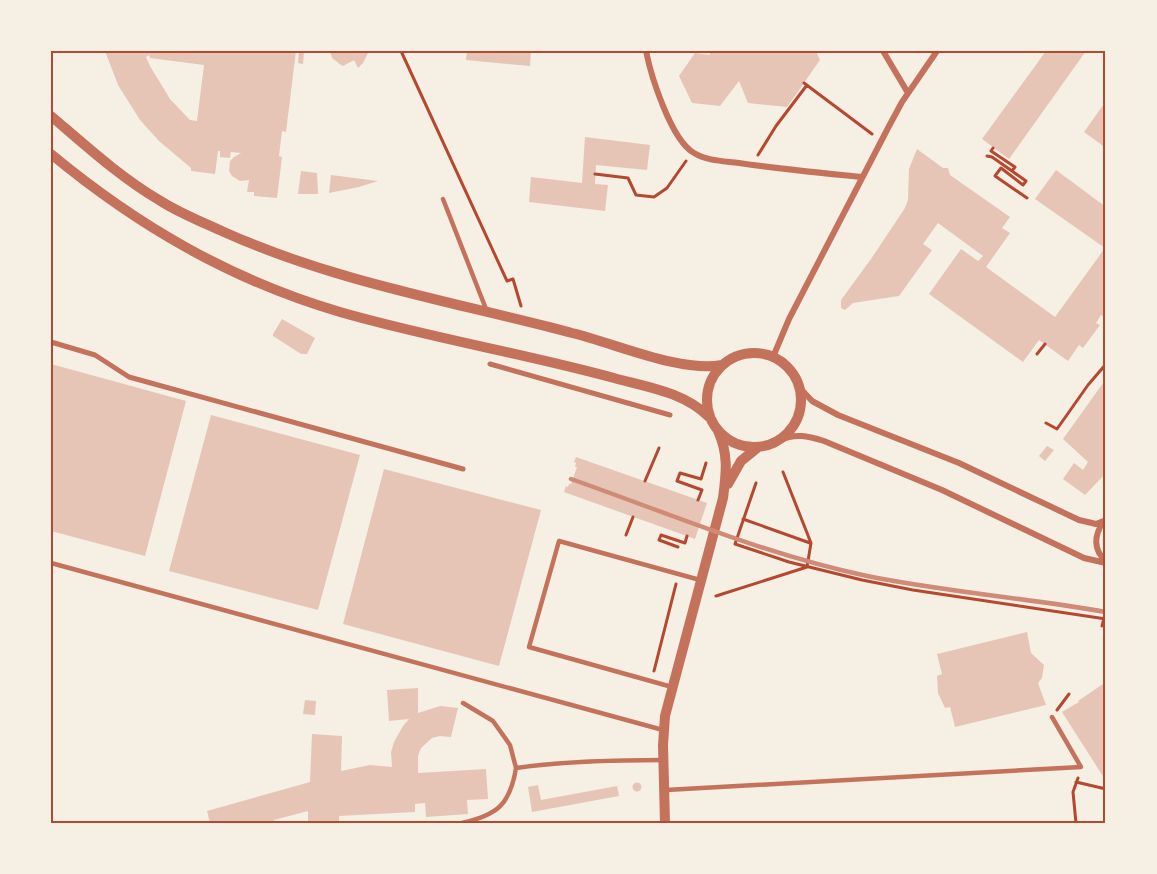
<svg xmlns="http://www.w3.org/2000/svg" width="1157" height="874" viewBox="0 0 1157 874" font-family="'Noto Sans',sans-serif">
<rect width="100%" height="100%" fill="#f6efe4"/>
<!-- building -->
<path fill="#e6c5b7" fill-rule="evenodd" d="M105 51H296L286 132 282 131 279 156 282 157 277 198 254 196V192H247L249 180 240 181 232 176 229 171 230 161 234 157 241 153 231 152 230 158 220 157V151H218L215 174 191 171V168L159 141 140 120 118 85ZM149 55 150 58 204 65 197 121 190 120 170 99 150 66 146 57Z
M299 51H304L303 64 298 63Z
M330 51H369L363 63 358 68 354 60 343 66 341 65 332 58Z
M467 51H531L530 66 466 60Z
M710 51H816L820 60 787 107 748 103 739 81 720 106 692 103 679 76 695 53 710 55Z
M1046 51H1086L1009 159 982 139Z
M1106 101V148L1084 132Z
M585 137 650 145 647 170 596 165 595 184 608 185 605 211 529 202 531 177 582 183Z
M917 149 943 168H948L950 175 1010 217 1002 228 1010 233 986 267 1055 317 1105 248 1035 199 1056 170 1106 207V317L1105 318 1101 315 1096 323 1100 325 1083 348 1079 345 1068 361 1039 340 1023 362 929 294 961 249 978 261 983 256 938 223 923 244 932 250 899 296 853 303 845 310 841 308V300L871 259 905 208 908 200 909 169Z
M301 171 317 173 318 194H298Z
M331 175 378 181 359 187 329 193Z
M282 319 315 338 307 354H301L273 336V334Z
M51 364 186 401 145 556 51 531Z
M1106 379V473L1085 495 1063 479 1074 463 1083 470 1088 462 1063 439Z
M211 415 360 455 318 610 169 571Z
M1047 446 1054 450 1045 461 1039 456Z
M576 457 707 503 695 539 564 492 566 486 568 487 569 484H571L577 467H575L576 463 574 462Z
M384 469 541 510 499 666 343 624Z
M1027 632 1031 653 1044 665 1042 678 1038 683 1046 705 955 727 950 707 945 708 938 693 937 676 942 674 937 654Z
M1106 682V781L1062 712 1079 702 1078 701Z
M418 688V713L440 706 458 708 451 737 440 736 432 738 421 748 418 756V773L486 769 488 799 467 800 468 814 426 817 425 803 415 804V812L339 816V823H308V811L274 820 275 823H210L207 811 310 782 312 734 342 736 341 771 370 765 392 767 391 752 394 742 403 726 409 719 389 721 387 690Z
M305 700 316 701 315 715 303 714Z
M632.5 787a4.5 4.5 0 1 1 9 0a4.5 4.5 0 1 1-9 0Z
M538 785 541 800 617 786 619 796 532 812 528 787Z"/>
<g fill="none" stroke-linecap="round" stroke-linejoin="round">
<!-- path -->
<path stroke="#b5482f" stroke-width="3" d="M401 51 507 281 513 279 521 306
M804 83 872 134
M993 148 991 151 1015 167 1012 171 1026 181 1023 185 1001 168 995 176 1027 198
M758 155 776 126 807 85
M987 156 992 157 1012 171
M595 174 628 178 636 195 654 197 667 188 686 161
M1037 354 1045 344
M1046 423 1057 429 1088 385 1106 364
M645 481 659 448
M756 483 735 544 789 562 862 580 913 590 1106 619
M698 500 702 490 677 481 680 473 701 479 706 463
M743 519 810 543
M626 535 633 517
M678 547 659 540 661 535 685 543 687 536
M716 596 807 567 811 543 783 472
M1102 626 1106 610
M654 671 676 584
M1057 710 1069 694
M1076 782 1106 789
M1076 823 1073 792 1078 778"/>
<!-- service -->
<path stroke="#c5725c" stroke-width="4.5" d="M443 199 486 309
M51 563 663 730
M672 687 529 647 559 541 700 580
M463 703 493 721 510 745 516 768C565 761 613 760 663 760
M666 790 1081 767 1052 717
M462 823C497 815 510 805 516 768"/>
<!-- pedestrian -->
<path stroke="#c5725c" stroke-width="5" d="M51 342 95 355 129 377 463 469
M490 364 670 415"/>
<!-- minor -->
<path stroke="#c5725c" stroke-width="6" d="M646 51C651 76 671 140 694 153 707 161 724 161 739 163 780 169 821 173 862 177
M883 51 908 93
M773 357 789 319 888 128 902 102 937 51
M800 388 812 401 838 415 959 463 1079 520 1096 524 1106 520
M780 440C795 433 808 436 824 441L942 490 1084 558 1106 563
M1103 522C1094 536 1093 550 1106 561"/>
<!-- tertiary -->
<path stroke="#c5725c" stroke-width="10" d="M51 116C85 145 120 177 159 200 179 213 202 222 224 232 335 282 455 302 572 333 614 343 681 373 722 365
M51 154C138 226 231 280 340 312 430 338 523 353 614 378 647 387 684 392 709 417
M707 400a47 47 0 1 1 94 0a47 47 0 1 1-94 0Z
M728 484 741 461 757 448
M665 823 663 745 665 716 723 498C726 474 729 455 718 431"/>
<!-- rail -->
<path stroke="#cf8b77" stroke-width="4.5" d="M571 479C668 513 766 555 867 576 946 592 1027 598 1106 612"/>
</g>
<!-- border -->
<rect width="1157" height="874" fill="none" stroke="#f6efe4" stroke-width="105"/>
<rect x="52" y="52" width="1052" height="770" fill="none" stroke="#b5482f" stroke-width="2"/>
</svg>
